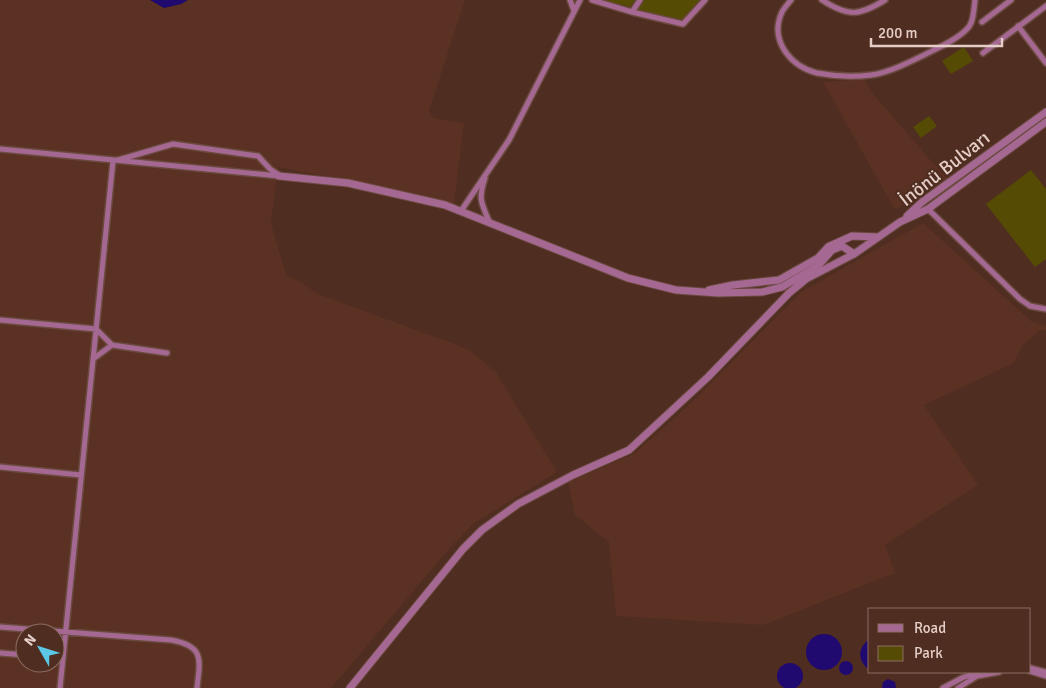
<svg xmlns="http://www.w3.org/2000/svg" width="1046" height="688" viewBox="0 0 1046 688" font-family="Signika,sans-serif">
<rect width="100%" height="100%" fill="#4f2d21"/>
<!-- built -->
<path fill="#5b3123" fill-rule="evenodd" d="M0 0H150L164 8 181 4 188 0H465L429 111 434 118 464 123 454 204 350 181 278 167 271 223 286 275 299 281 318 294 468 349 496 372 557 472 473 524 450 548 331 688H0ZM25 633H55V663H25Z
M864 79 874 95 947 179 895 210 823 82Z
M923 223 1032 322 1046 326V330L1039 331 1022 346 1014 363 924 405 978 485 885 545 895 573 763 625 616 616 609 542 575 515 568 482 634 454 693 401 801 292Z"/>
<!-- green -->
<path fill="#564b04" d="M604 0H635L630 7Z
M643 0H700L683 20 636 10Z
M964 47 973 61 951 74 942 61Z
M929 116 937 126 921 138 913 127Z
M1031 170 1046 189V259L1035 267 986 204Z"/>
<!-- water -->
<path fill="#200a6f" d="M150 0H188L181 4 164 8Z
M806 652a18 18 0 1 1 36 0a18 18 0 1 1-36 0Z
M870 639V670C857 662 857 647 870 639Z
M839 668a7 7 0 1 1 14 0a7 7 0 1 1-14 0Z
M777 676a13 13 0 1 1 26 0a13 13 0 1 1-26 0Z
M888 679 895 682 896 688H882L883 682Z"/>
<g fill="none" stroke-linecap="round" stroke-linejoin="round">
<!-- minor casing -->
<g stroke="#6a4a3f" stroke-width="8">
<path id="minor" d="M570 0 574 11
M592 0 632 12 683 24 705 0
M791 0C788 4 784 8 782 12 769 40 790 66 817 73 833 76 854 77 871 75 890 73 920 57 938 48 948 43 967 33 971 23 974 16 974 7 975 0
M822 0C848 17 859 16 885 0
M632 12 640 0
M982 22 1011 0
M1018 26 1046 63
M983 53 1046 6
M0 149 279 176
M118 160 173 144 258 156 270 169 279 175
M485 178C478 199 481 203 490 223
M928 209 1020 299 1030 306 1046 309
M461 211 509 140 580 0
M0 320 96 329 112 345 167 353
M93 359 112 345
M0 467 81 475
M0 627 171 640C205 646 200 660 197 688
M0 653 25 655
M1030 668 1046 672
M1030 671 1046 676
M60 688 113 161
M943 688 962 678 978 672
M958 688 977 676 999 672"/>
</g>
<!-- tertiary casing -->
<g stroke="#6a4a3f" stroke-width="9">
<path id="tertiary" d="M279 176 348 183 445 205 628 278 676 290 718 293 762 292 782 287 818 266 832 250 842 246 854 254
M907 216 922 202 1046 112
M709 290 733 285 779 280 818 258 828 247 832 245 852 236 878 237
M350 688 463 549 482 530 518 504 573 475 629 450 708 377 789 293 806 279 854 254 900 222 928 209 1046 122"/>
</g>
<!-- minor -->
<use href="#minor" stroke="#a56892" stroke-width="5"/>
<!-- tertiary -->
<use href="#tertiary" stroke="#a56892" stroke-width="7"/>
</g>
<g text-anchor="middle" stroke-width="4.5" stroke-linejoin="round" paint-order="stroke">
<!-- street labels -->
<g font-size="19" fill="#e5cec7" stroke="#4f2d21">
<text transform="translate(944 168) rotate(-38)" y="7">İnönü Bulvarı</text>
</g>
</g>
<!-- legend -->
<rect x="868" y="608" width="162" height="65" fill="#4f2d21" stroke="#8b6d63"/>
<rect x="878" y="624" width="25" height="8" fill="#a56892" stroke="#8b6d63"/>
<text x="914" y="633" font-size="15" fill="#e5cec7">Road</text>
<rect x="878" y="646" width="25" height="15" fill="#564b04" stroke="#8b6d63"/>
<text x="914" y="658" font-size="15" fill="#e5cec7">Park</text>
<!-- north arrow -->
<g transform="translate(40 648) rotate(309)"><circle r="24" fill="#4f2d21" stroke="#8b6d63"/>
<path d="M0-4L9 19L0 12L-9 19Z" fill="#5bc8e6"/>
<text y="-8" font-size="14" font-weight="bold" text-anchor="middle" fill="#e5cec7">N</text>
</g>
<!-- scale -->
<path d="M871 38v8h131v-8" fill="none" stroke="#e5cec7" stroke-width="2.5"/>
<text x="878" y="38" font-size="15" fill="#e5cec7" stroke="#4f2d21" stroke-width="4" paint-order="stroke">200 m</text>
</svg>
